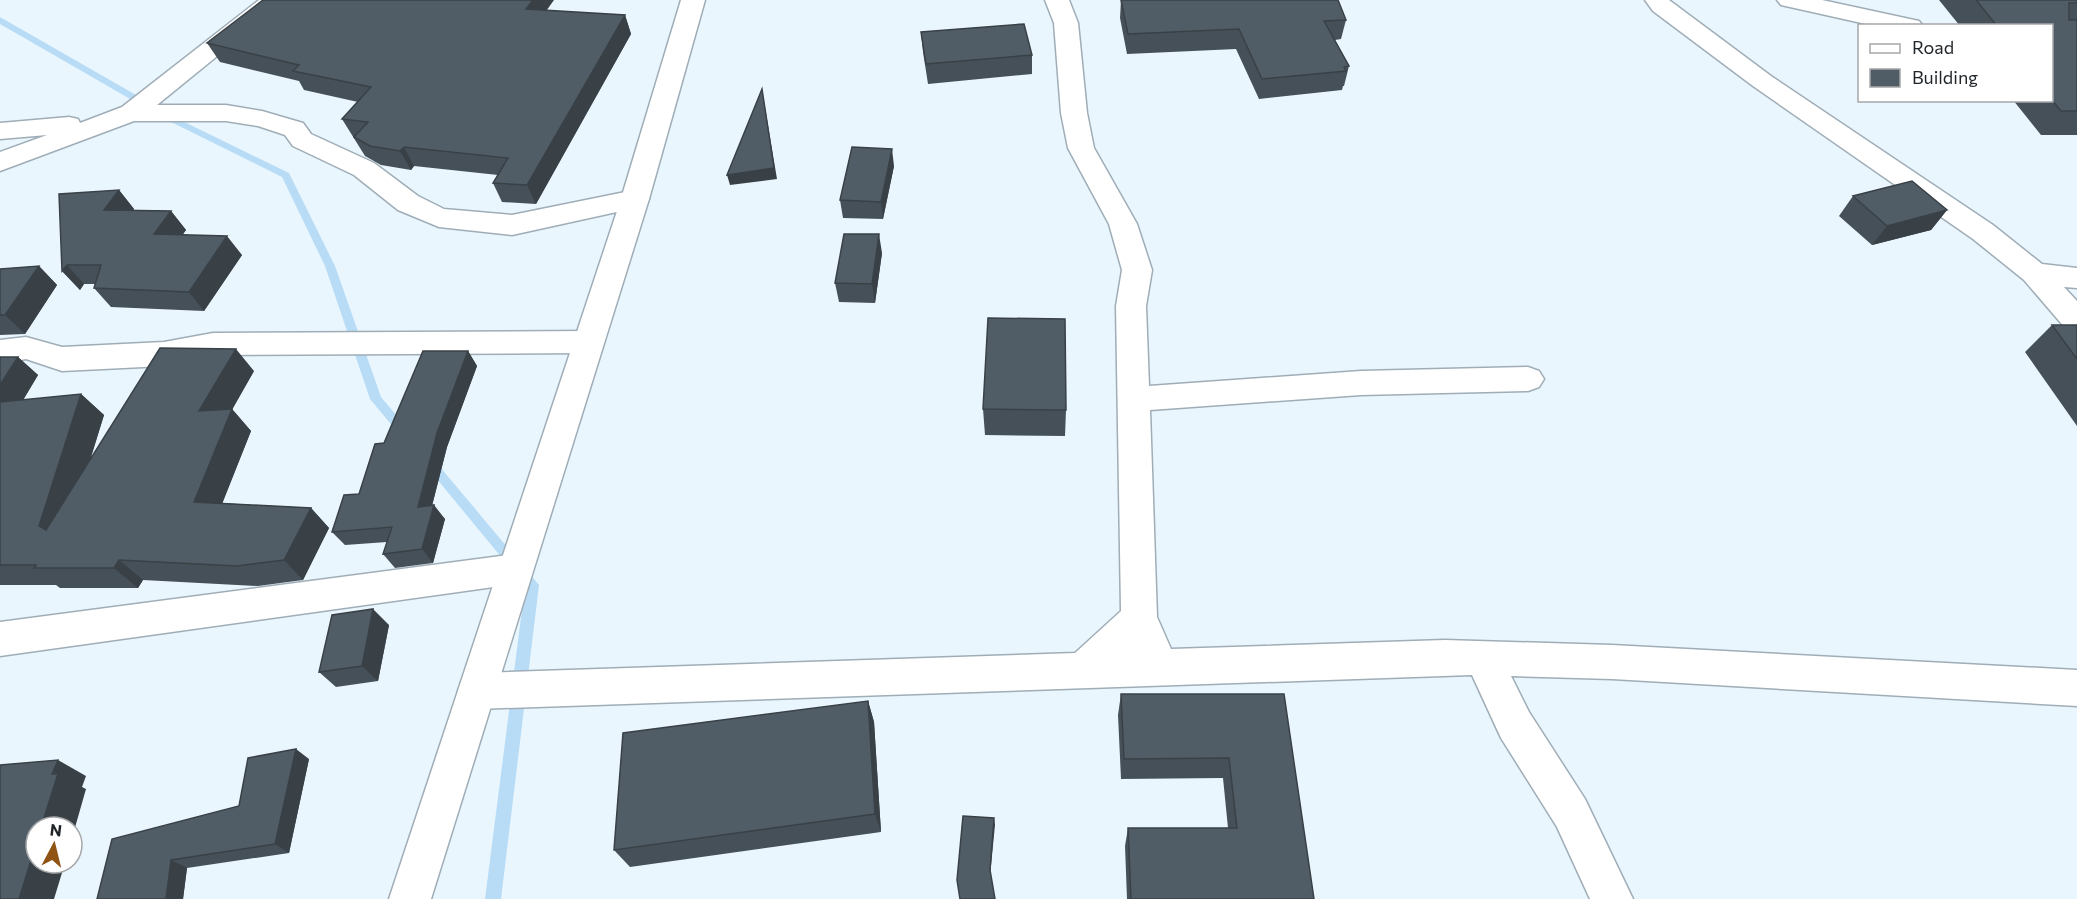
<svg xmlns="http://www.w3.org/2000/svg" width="2077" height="899" viewBox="0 0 2077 899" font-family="Commissioner,sans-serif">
<rect width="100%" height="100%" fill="#eaf6fe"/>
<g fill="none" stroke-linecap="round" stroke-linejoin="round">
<!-- stream -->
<path fill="#b8dcf6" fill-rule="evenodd" d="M0 17 150 103 152 105 147 108 144 107 0 24Z
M162 111 289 173 335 266 381 397 408 429 410 432 408 435H400L370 399 325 266 282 177 159 116 157 114Z
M431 459 435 461 539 585 501 899H485L525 586 427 467 425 464 427 461Z"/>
<!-- minor casing -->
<g stroke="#9fadb7" stroke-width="3">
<path id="minor" d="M259 0H286L157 105H226L262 111 303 123 311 134 374 163 418 196 444 209 512 215 635 190 645 192 649 199 645 206 635 208 512 235 439 227 398 210 354 175 293 146 285 135 258 126 226 121H134L0 171V152L47 135 0 139V123L69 117 78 119 80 123 122 107Z
M1045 0H1069L1078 23 1087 113 1094 148 1137 224 1152 270 1146 306 1149 386 1361 371 1528 367 1539 371 1544 379 1539 387 1528 391 1361 395 1150 410 1157 617 1171 649 1445 640 1612 645 2077 670V706L1612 679 1511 676 1529 712 1585 799 1633 899H1590L1557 827 1501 738 1472 675 477 709 463 704 458 691 463 678 477 673 1075 653 1121 611 1116 306 1122 270 1109 224 1068 148 1061 113 1054 23Z
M1645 0H1669L1771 76 1993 225 2042 264 2077 268V288L2064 287 2077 301V332L2066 329 2024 280 1973 239 1753 86 1653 11Z
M1777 0H1822L1919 21 1923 26H1875L1781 5Z
M589 331 600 334 604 342 600 350 589 353 213 355 164 366 62 371 26 359 0 364V340L26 337 62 347 164 342 213 333Z
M515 554 528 558 533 569 528 580 515 584 0 656V622Z"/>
</g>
<!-- major casing -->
<g stroke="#9fadb7" stroke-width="3">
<path id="major" d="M681 0H705L649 199 431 899H389L621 199Z"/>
</g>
<!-- minor -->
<use href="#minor" fill="#fff" fill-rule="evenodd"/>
<!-- major -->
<use href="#major" fill="#fff" fill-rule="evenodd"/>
</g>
<!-- wall -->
<path fill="#465058" d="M1121 0 1346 20 1341 39 1335 40 1349 66 1344 86H1343L1342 90 1259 99 1236 49 1127 54 1120 18Z
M1939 0H2077V135H2041L2013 100H2052V26H1960Z
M547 11 625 15 631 34 536 204 502 202 493 183 498 175 414 166 411 170 381 165 365 156 342 119 358 102 304 90 299 81 220 62 207 43Z
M921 32 1032 55V74L928 84 923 52Z
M894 166 883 219 843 218 840 200Z
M119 190 134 209 133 210 171 211 186 230 182 235 242 255 204 311 111 307 94 288 95 284H84L80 290 62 271Z
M1853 196 1947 210 1931 230 1872 245 1839 216Z
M882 253 875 303 839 302 835 283Z
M39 266 57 285 25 334 0 335V269Z
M2052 325H2077V426L2025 352Z
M468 351 477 366 447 447 432 506 445 519 433 563 395 568 383 554 387 542 345 545 332 532 359 494 384 443Z
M0 357H18L38 375 23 400 81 394 104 415 90 459 254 371 232 409 251 431 222 503 311 508 329 528 303 580 258 586 143 580 138 588H60L56 585H0Z
M983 409 1066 410 1065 436 985 435Z
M389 625 378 681 336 687 319 672Z
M1121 694H1284L1314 899H1127L1125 846 1128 828H1228L1223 778 1121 779 1118 715Z
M868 701 874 722 881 832 630 867 614 850Z
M309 759 289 853 187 868 183 899H97L239 806Z"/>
<!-- shaded-wall -->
<path fill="#394147" d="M533 0H554L534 28 526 9Z
M625 15 631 34 536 204 527 185Z
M762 89 777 179 730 185 727 175Z
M404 147 414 166 411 170 400 151Z
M892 149 894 166 883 219 881 202Z
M119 190 134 209 121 229 104 210Z
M1947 210 1931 230 1872 245 1887 226Z
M171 211 186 230 170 253 154 234Z
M879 234 882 253 875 303 872 284Z
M227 236 242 255 204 311 189 292Z
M67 265 84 284 80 290 62 271Z
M39 266 57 285 25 334 5 315Z
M236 349 254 371 219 433 199 411Z
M468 351 477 366 447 447 428 521 418 507 437 433Z
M18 357 38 375 0 439V385Z
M81 394 104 415 64 546 39 526Z
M232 409 251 431 215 522 194 502Z
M434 505 445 519 433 563 422 549Z
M311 508 329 528 303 580 284 560Z
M119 560 143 580 138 588 114 568Z
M373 609 389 625 378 681 362 666Z
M868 701 874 722 881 832 875 814Z
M296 749 309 759 289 853 275 844Z
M58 760 86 776 82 787 86 789 72 838V827H41L52 774Z
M994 818 995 825 990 876V870Z
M36 844V863H65L54 899H19Z
M171 860 187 868 183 899H166Z"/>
<!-- building -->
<path fill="#515d66" stroke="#394147" stroke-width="1.5" d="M263 0H533L526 9 625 15 527 185 493 183 508 158 404 147 400 151 370 146 354 137 368 122 342 119 371 87 293 71 299 65 207 43Z
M1121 0H1338L1346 20 1324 21 1349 66 1344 67 1346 71 1262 79 1239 29 1128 34Z
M1976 0H2077V3H2069V20H2077V111H2061L2052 100V26H1997Z
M1024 24 1032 55 926 64 921 32Z
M762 89 774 168 727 175Z
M852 147 892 149 881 202 840 200Z
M1912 181 1947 210 1887 226 1853 196Z
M119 190 104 210 171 211 154 234 227 236 189 292 94 288 101 265H67L62 271 59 194Z
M844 234H879L872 284 835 283Z
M39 266 5 315H0V269Z
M988 318 1065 319 1066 410 983 409Z
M2052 325H2077V359Z
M160 348 236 349 199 411 232 409 194 502 311 508 284 560 237 566 119 560 114 568H34L36 565H0V402L81 394 39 526 46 530Z
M423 351H468L437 433 418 507 434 505 422 549 383 554 392 527 332 532 344 495 359 494 375 444 384 443Z
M0 357H18L0 385Z
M373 609 362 666 319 672 332 615Z
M1121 694H1284L1314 899H1131L1128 828H1237L1229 758 1124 759Z
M868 701 875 814 614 850 623 733Z
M296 749 275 844 171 860 166 899H97L112 839 239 806 248 758Z
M58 760 52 774H58L41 827H36V844L19 899H0V765Z
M963 816 994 818 990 870 995 899H960L957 880Z"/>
<!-- legend -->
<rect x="1858" y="24" width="195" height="78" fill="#ffffff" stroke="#a5a7a9" stroke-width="1.5"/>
<rect x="1870" y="44" width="30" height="9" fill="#ffffff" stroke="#a5a7a9" stroke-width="1.5"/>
<text x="1912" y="54" font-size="18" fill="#1f2428">Road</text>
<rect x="1870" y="69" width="30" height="18" fill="#515d66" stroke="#a5a7a9" stroke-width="1.5"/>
<text x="1912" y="84" font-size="18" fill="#1f2428">Building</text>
<!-- north arrow -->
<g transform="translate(54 845) rotate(7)"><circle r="28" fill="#ffffff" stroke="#a5a7a9" stroke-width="1.5"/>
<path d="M0-4.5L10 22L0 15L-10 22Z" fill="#8f5313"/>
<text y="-9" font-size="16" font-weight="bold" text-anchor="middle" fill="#1f2428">N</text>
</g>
</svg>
